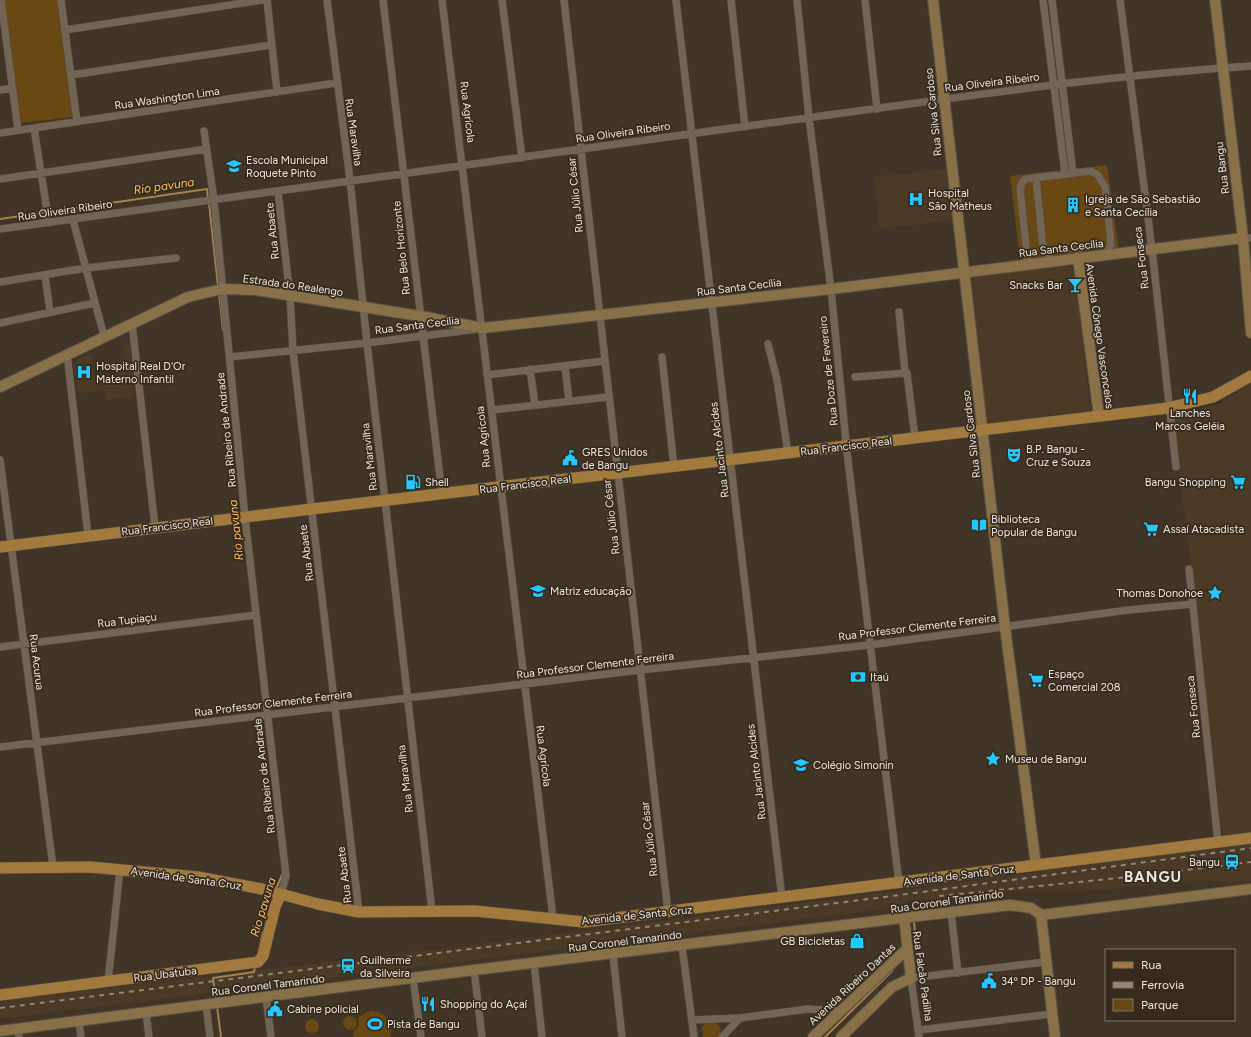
<svg xmlns="http://www.w3.org/2000/svg" width="1251" height="1037" viewBox="0 0 1251 1037" font-family="Figtree,sans-serif">
<rect width="100%" height="100%" fill="#413527"/>
<!-- built -->
<path fill="#4a3a26" d="M952 168 958 220 880 229 874 177Z
M1068 266 1075 270 1090 410 992 424 988 423 985 420 969 282 977 276Z
M130 343 135 397 106 400 104 390 77 393 75 365 76 360 92 353 94 375 121 373 120 359 125 358 124 344Z
M1251 384V832L1229 835 1224 832 1221 826 1174 423 1179 415 1219 404Z
M1251 843V881L1236 883 1199 880 1092 891H1004L927 900H911L901 907 0 1019V1001L472 945 1019 875 1110 861Z"/>
<!-- green -->
<path fill="#6a4814" d="M4 0H58L73 117 21 123Z
M1107 165 1119 253 1021 265 1010 176Z
M372 1011C386 1012 394 1023 390 1037H354L353 1032 359 1025 358 1018 365 1013Z
M343 1023a7 7 0 1 1 14 0a7 7 0 1 1-14 0Z
M305 1026a7 7 0 1 1 14 0a7 7 0 1 1-14 0Z
M706 1022C713 1022 718 1022 721 1030L719 1037H703L702 1027Z"/>
<!-- water -->
<path fill="#85580f" stroke="#a4824c" d="M1073 248a5 5 0 1 1 10 0a5 5 0 1 1-10 0Z"/>
<g fill="none" stroke-linecap="round" stroke-linejoin="round">
<!-- stream -->
<path stroke="#a4824c" stroke-width="2" d="M209 203 218 286
M0 219 207 189 208 199
M219 293 223 330
M276 889 283 873
M914 922 916 943
M258 955 263 932
M216 1000 213 978 254 972 255 967
M217 1006 221 1037
M825 1037 892 971"/>
<!-- street casing -->
<g stroke="#5a5144" stroke-width="8">
<path id="street" d="M1 0 18 130
M61 0 77 122
M267 0 277 92
M327 0 350 180 367 343 432 911
M383 0 442 494
M442 0 553 918
M502 0 522 158
M564 0 668 912
M676 0 782 898
M731 0 745 127
M797 0 809 118 831 289 847 452 899 883
M865 0 877 109
M1043 0 1065 174
M1052 0 1073 173
M1120 0 1152 249 1176 467
M65 30 263 0
M71 75 271 45
M0 90 12 88
M34 128 49 223
M204 131 214 200 245 517 286 876 281 894
M0 133 336 83
M1036 178 1043 247 1049 258 1055 261
M0 179 207 149
M278 191 290 296 293 351 359 912
M73 220 104 336
M0 229C249 196 498 160 747 126 915 104 1082 77 1251 66
M1243 238H1251
M1028 264 1020 189 1022 182 1026 179 1091 171 1098 175 1105 187 1111 244 1108 251 1102 255
M45 275 50 312
M0 282 86 268 176 258
M899 312 905 372
M0 323 94 303
M132 323 155 527
M768 344 777 380 788 453
M67 354 88 535
M230 357 367 343 478 329
M662 357 674 467
M565 366 569 401
M530 369 535 405
M487 375 604 361
M855 377 907 373 915 438
M492 410 608 397
M0 460 53 867
M1189 569 1218 842
M0 647 256 615
M0 747 640 670 869 645 1128 610 1193 604
M951 912 958 973
M682 946 694 1037
M613 955 622 1037
M534 963 542 1037
M474 970 482 1037
M413 978 421 1037
M108 982 120 869
M266 997 271 1037
M206 1004 210 1037
M146 1012 149 1037
M692 1020 740 1018 808 1009 840 1011
M79 1021 81 1037
M18 1029 19 1037
M919 1030 1052 1014
M722 1037 740 1018
M919 1037 911 978 1045 962"/>
</g>
<!-- secondary casing -->
<g stroke="#5a5144" stroke-width="12">
<path id="secondary" d="M933 0 1005 627 1036 865
M1215 0 1243 238 1251 333
M1078 258 1099 416
M0 387 188 297 222 289 256 290 420 316 483 328 831 289 1243 238
M1041 915 1055 1037
M0 1031 474 970 1010 905 1031 908 1041 915 1251 889
M813 1037 907 949
M841 1037 892 987 911 978 904 917"/>
</g>
<!-- primary casing -->
<g stroke="#5a5144" stroke-width="12">
<path id="primary" d="M0 547 312 509 1168 408 1213 397 1251 376
M0 868 90 867 198 877 262 889 318 904 359 912 475 911 584 922 1251 838
M0 995 258 962 263 956 275 907 281 894"/>
</g>
<!-- street -->
<use href="#street" stroke="#726555" stroke-width="7"/>
<!-- secondary -->
<use href="#secondary" stroke="#8a7049" stroke-width="10"/>
<!-- primary -->
<use href="#primary" stroke="#a27a3e" stroke-width="11"/>
<!-- rail -->
<path stroke="#90867a" stroke-width="2" stroke-dasharray="5 5" stroke-linecap="butt" d="M939 896 1137 876 1251 862
M0 1008 877 898 1251 848"/>
</g>
<!-- icons -->
<defs>
<g id="school-bare" transform="scale(1.2)"><path d="M0-5L7-2L0 1L-7-2ZM-4 1L0 2.5L4 1V4Q0 6-4 4Z" fill="#22c9fe" stroke="#372b1d" stroke-width="2.5" paint-order="stroke"/></g>
<g id="hospital-bare" transform="scale(1.2)"><path d="M-5-5h3v3.5h4V-5h3V5h-3V1.5h-4V5h-3Z" fill="#22c9fe" stroke="#372b1d" stroke-width="2.5" paint-order="stroke"/></g>
<g id="building-bare" transform="scale(1.2)"><path d="M-4-6H4V6H1V3H-1V6H-4ZM-2.5-4.3h1.7v1.8h-1.7ZM.8-4.3h1.7v1.8H.8ZM-2.5-1h1.7V.8h-1.7ZM.8-1h1.7V.8H.8Z" fill="#22c9fe" stroke="#372b1d" stroke-width="2.5" paint-order="stroke"/></g>
<g id="bar-bare" transform="scale(1.2)"><path d="M-6-5H6L.8 .8V4.5H3.5V6h-7V4.5H-.8V.8Z" fill="#22c9fe" stroke="#372b1d" stroke-width="2.5" paint-order="stroke"/></g>
<g id="restaurant-bare" transform="scale(1.2)"><path d="M-5-6h1v4h1v-4h1v4h1v-4h1v5L-1.5 .5V6h-2V.5L-5-1ZM5-6V6H3V1.5H1.5Q1.5-4 5-6Z" fill="#22c9fe" stroke="#372b1d" stroke-width="2.5" paint-order="stroke"/></g>
<g id="theatre-bare" transform="scale(1.2)"><path d="M-5-5.5Q0-4 5-5.5V0Q5 5 0 6Q-5 5-5 0ZM-3.3-2.5H-1v1.5H-3.3ZM1-2.5H3.3v1.5H1ZM-2.8 1Q0 5.5 2.8 1Z" fill="#22c9fe" stroke="#372b1d" stroke-width="2.5" paint-order="stroke"/></g>
<g id="civic-bare" transform="scale(1.2)"><path d="M-.6-6.5H3V-4.5H.6V-3L4-1V1h2V6H-6V1h2V-1L-.6-3ZM-1.2 2.5V6h2.4V2.5Z" fill="#22c9fe" stroke="#372b1d" stroke-width="2.5" paint-order="stroke"/></g>
<g id="fuel-bare" transform="scale(1.2)"><path d="M-5.5-6h7V0h2V4h1.3V-2.5L3-4.5l.8-.8L6-3V5H2.5V1h-1V6h-7ZM-4.2-4.7v3.2H.2V-4.7Z" fill="#22c9fe" stroke="#372b1d" stroke-width="2.5" paint-order="stroke"/></g>
<g id="supermarket-bare" transform="scale(1.2)"><path d="M-6-5.5h2.5l.6 2H6L4.5 2H-2.5L-4.4-4H-6ZM-1.5 3.2a1.3 1.3 0 1 0 .1 0ZM3 3.2a1.3 1.3 0 1 0 .1 0Z" fill="#22c9fe" stroke="#372b1d" stroke-width="2.5" paint-order="stroke"/></g>
<g id="library-bare" transform="scale(1.2)"><path d="M-6-4Q-3-5.5-.7-3.5V5Q-3 3-6 4ZM6-4Q3-5.5 .7-3.5V5Q3 3 6 4Z" fill="#22c9fe" stroke="#372b1d" stroke-width="2.5" paint-order="stroke"/></g>
<g id="sight-bare" transform="scale(1.2)"><path d="M0-6L1.8-2.2L6-1.7L2.9 1.2L3.7 5.4L0 3.3L-3.7 5.4L-2.9 1.2L-6-1.7L-1.8-2.2Z" fill="#22c9fe" stroke="#372b1d" stroke-width="2.5" paint-order="stroke"/></g>
<g id="bank-bare" transform="scale(1.2)"><path d="M-6-4H6V4H-6ZM0-2.3a2.3 2.3 0 1 0 0 4.6a2.3 2.3 0 1 0 0-4.6Z" fill="#22c9fe" stroke="#372b1d" stroke-width="2.5" paint-order="stroke"/></g>
<g id="station-bare" transform="scale(1.2)"><path d="M-3-6H3Q5-6 5-4V2Q5 4 3 4L4.5 6H3L1.5 4h-3L-3 6H-4.5L-3 4Q-5 4-5 2V-4Q-5-6-3-6ZM-3.5-4v3h7v-3ZM-3.5 1v1.5H-2V1ZM2 1v1.5H3.5V1Z" fill="#22c9fe" stroke="#372b1d" stroke-width="2.5" paint-order="stroke"/></g>
<g id="shop-bare" transform="scale(1.2)"><path d="M-5-2.5h2.3a2.7 3.5 0 0 1 5.4 0H5L5.5 6h-11ZM-1.5-2.5h3a1.5 2.3 0 0 0-3 0Z" fill="#22c9fe" stroke="#372b1d" stroke-width="2.5" paint-order="stroke"/></g>
<g id="stadium-bare" transform="scale(1.2)"><path d="M0-5a6.5 5 0 1 0 0 10a6.5 5 0 1 0 0-10ZM-3.5-1.8h7v3.6h-7Z" fill="#22c9fe" stroke="#372b1d" stroke-width="2.5" paint-order="stroke"/></g>
</defs>
<g fill-rule="evenodd">
<use href="#school-bare" x="234" y="166"/>
<use href="#hospital-bare" x="916" y="199"/>
<use href="#building-bare" x="1073" y="205"/>
<use href="#bar-bare" x="1075" y="285"/>
<use href="#hospital-bare" x="84" y="372"/>
<use href="#restaurant-bare" x="1190" y="396"/>
<use href="#theatre-bare" x="1014" y="455"/>
<use href="#civic-bare" x="570" y="458"/>
<use href="#fuel-bare" x="413" y="482"/>
<use href="#supermarket-bare" x="1238" y="482"/>
<use href="#library-bare" x="979" y="525"/>
<use href="#supermarket-bare" x="1151" y="529"/>
<use href="#school-bare" x="538" y="591"/>
<use href="#sight-bare" x="1215" y="593"/>
<use href="#bank-bare" x="858" y="677"/>
<use href="#supermarket-bare" x="1036" y="680"/>
<use href="#sight-bare" x="993" y="759"/>
<use href="#school-bare" x="801" y="765"/>
<use href="#station-bare" x="1232" y="862"/>
<use href="#shop-bare" x="857" y="941"/>
<use href="#station-bare" x="348" y="966"/>
<use href="#civic-bare" x="989" y="981"/>
<use href="#restaurant-bare" x="428" y="1004"/>
<use href="#civic-bare" x="275" y="1009"/>
<use href="#stadium-bare" x="375" y="1024"/>
</g>
<g text-anchor="middle" stroke-width="3.5" stroke-linejoin="round" paint-order="stroke">
<!-- street labels -->
<g font-size="11" fill="#ebe4db" stroke="#372b1d">
<text transform="translate(992 82) rotate(-7)" y="4">Rua Oliveira Ribeiro</text>
<text transform="translate(167 98) rotate(-8)" y="4">Rua Washington Lima</text>
<text transform="translate(468 112) rotate(83)" y="4">Rua Agrícola</text>
<text transform="translate(933 112) rotate(-96)" y="4">Rua Silva Cardoso</text>
<text transform="translate(354 132) rotate(82)" y="4">Rua Maravilha</text>
<text transform="translate(623 132) rotate(-8)" y="4">Rua Oliveira Ribeiro</text>
<text transform="translate(1222 168) rotate(-97)" y="4">Rua Bangu</text>
<text transform="translate(575 195) rotate(-96)" y="4">Rua Júlio César</text>
<text transform="translate(65 210) rotate(-8)" y="4">Rua Oliveira Ribeiro</text>
<text transform="translate(272 231) rotate(-96)" y="4">Rua Abaete</text>
<text transform="translate(401 248) rotate(-96)" y="4">Rua Belo Horizonte</text>
<text transform="translate(1061 248) rotate(-7)" y="4">Rua Santa Cecília</text>
<text transform="translate(1141 258) rotate(-97)" y="4">Rua Fonseca</text>
<text transform="translate(293 285) rotate(8)" y="4">Estrada do Realengo</text>
<text transform="translate(739 287) rotate(-7)" y="4">Rua Santa Cecília</text>
<text transform="translate(417 325) rotate(-7)" y="4">Rua Santa Cecília</text>
<text transform="translate(1100 336) rotate(82)" y="4">Avenida Cônego Vasconcelos</text>
<text transform="translate(828 371) rotate(-96)" y="4">Rua Doze de Fevereiro</text>
<text transform="translate(226 430) rotate(-96)" y="4">Rua Ribeiro de Andrade</text>
<text transform="translate(971 434) rotate(-97)" y="4">Rua Silva Cardoso</text>
<text transform="translate(483 437) rotate(-96)" y="4">Rua Agrícola</text>
<text transform="translate(846 446) rotate(-7)" y="4">Rua Francisco Real</text>
<text transform="translate(719 450) rotate(-97)" y="4">Rua Jacinto Alcides</text>
<text transform="translate(369 457) rotate(-97)" y="4">Rua Maravilha</text>
<text transform="translate(525 484) rotate(-7)" y="4">Rua Francisco Real</text>
<text transform="translate(611 517) rotate(-97)" y="4">Rua Júlio César</text>
<text transform="translate(167 526) rotate(-7)" y="4">Rua Francisco Real</text>
<text transform="translate(306 553) rotate(-97)" y="4">Rua Abaete</text>
<text transform="translate(127 620) rotate(-7)" y="4">Rua Tupiaçu</text>
<text transform="translate(917 627) rotate(-7)" y="4">Rua Professor Clemente Ferreira</text>
<text transform="translate(37 662) rotate(83)" y="4">Rua Acurua</text>
<text transform="translate(595 665) rotate(-7)" y="4">Rua Professor Clemente Ferreira</text>
<text transform="translate(273 703) rotate(-7)" y="4">Rua Professor Clemente Ferreira</text>
<text transform="translate(1193 707) rotate(-96)" y="4">Rua Fonseca</text>
<text transform="translate(544 756) rotate(83)" y="4">Rua Agrícola</text>
<text transform="translate(756 772) rotate(-97)" y="4">Rua Jacinto Alcides</text>
<text transform="translate(264 776) rotate(-97)" y="4">Rua Ribeiro de Andrade</text>
<text transform="translate(405 779) rotate(-97)" y="4">Rua Maravilha</text>
<text transform="translate(649 839) rotate(-97)" y="4">Rua Júlio César</text>
<text transform="translate(344 875) rotate(-97)" y="4">Rua Abaete</text>
<text transform="translate(959 875) rotate(-7)" y="4">Avenida de Santa Cruz</text>
<text transform="translate(186 878) rotate(8)" y="4">Avenida de Santa Cruz</text>
<text transform="translate(947 901) rotate(-8)" y="4">Rua Coronel Tamarindo</text>
<text transform="translate(637 915) rotate(-6)" y="4">Avenida de Santa Cruz</text>
<text transform="translate(625 941) rotate(-7)" y="4">Rua Coronel Tamarindo</text>
<text transform="translate(165 974) rotate(-7)" y="4">Rua Ubatuba</text>
<text transform="translate(923 976) rotate(82)" y="4">Rua Falcão Padilha</text>
<text transform="translate(852 984) rotate(-43)" y="4">Avenida Ribeiro Dantas</text>
<text transform="translate(268 985) rotate(-7)" y="4">Rua Coronel Tamarindo</text>
</g>
<!-- poi labels -->
<g font-size="11" fill="#ebe4db" stroke="#372b1d" text-anchor="start">
<text x="246" y="164">Escola Municipal<tspan x="246" dy="13">Roquete Pinto</tspan></text>
<text x="928" y="197">Hospital<tspan x="928" dy="13">São Matheus</tspan></text>
<text x="1085" y="203">Igreja de São Sebastião<tspan x="1085" dy="13">e Santa Cecília</tspan></text>
<text x="1063" y="289" text-anchor="end">Snacks Bar</text>
<text x="96" y="370">Hospital Real D'Or<tspan x="96" dy="13">Materno Infantil</tspan></text>
<text x="1190" y="417" text-anchor="middle">Lanches<tspan x="1190" dy="13">Marcos Geléia</tspan></text>
<text x="1026" y="453">B.P. Bangu -<tspan x="1026" dy="13">Cruz e Souza</tspan></text>
<text x="582" y="456">GRES Unidos<tspan x="582" dy="13">de Bangu</tspan></text>
<text x="425" y="486">Shell</text>
<text x="1226" y="486" text-anchor="end">Bangu Shopping</text>
<text x="991" y="523">Biblioteca<tspan x="991" dy="13">Popular de Bangu</tspan></text>
<text x="1163" y="533">Assaí Atacadista</text>
<text x="550" y="595">Matriz educação</text>
<text x="1203" y="597" text-anchor="end">Thomas Donohoe</text>
<text x="1048" y="678">Espaço<tspan x="1048" dy="13">Comercial 208</tspan></text>
<text x="870" y="681">Itaú</text>
<text x="1005" y="763">Museu de Bangu</text>
<text x="813" y="769">Colégio Simonin</text>
<text x="1220" y="866" text-anchor="end">Bangu</text>
<text x="845" y="945" text-anchor="end">GB Bicicletas</text>
<text x="360" y="964">Guilherme<tspan x="360" dy="13">da Silveira</tspan></text>
<text x="1001" y="985">34º DP - Bangu</text>
<text x="440" y="1008">Shopping do Açaí</text>
<text x="287" y="1013">Cabine policial</text>
<text x="387" y="1028">Pista de Bangu</text>
</g>
<!-- water labels -->
<g font-size="12" font-style="italic" fill="#fdbc62" stroke="#372b1d">
<text transform="translate(164 186) rotate(-8)" y="4">Rio pavuna</text>
<text transform="translate(236 530) rotate(-96)" y="4">Rio pavuna</text>
<text transform="translate(263 907) rotate(-73)" y="4">Rio pavuna</text>
</g>
<!-- district labels -->
<g font-size="15" font-weight="bold" letter-spacing="1" fill="#ebe4db" stroke="#372b1d">
<text x="1153" y="882">BANGU</text>
</g>
</g>
<!-- legend -->
<rect x="1105" y="949" width="130" height="72" fill="#372b1d" stroke="#7f7569"/>
<rect x="1113" y="962" width="20" height="6" fill="#a27a3e" stroke="#7f7569"/>
<text x="1141" y="969" font-size="12" fill="#ebe4db">Rua</text>
<rect x="1113" y="982" width="20" height="6" fill="#90867a" stroke="#7f7569"/>
<text x="1141" y="989" font-size="12" fill="#ebe4db">Ferrovia</text>
<rect x="1113" y="999" width="20" height="12" fill="#6a4814" stroke="#7f7569"/>
<text x="1141" y="1009" font-size="12" fill="#ebe4db">Parque</text>
</svg>
